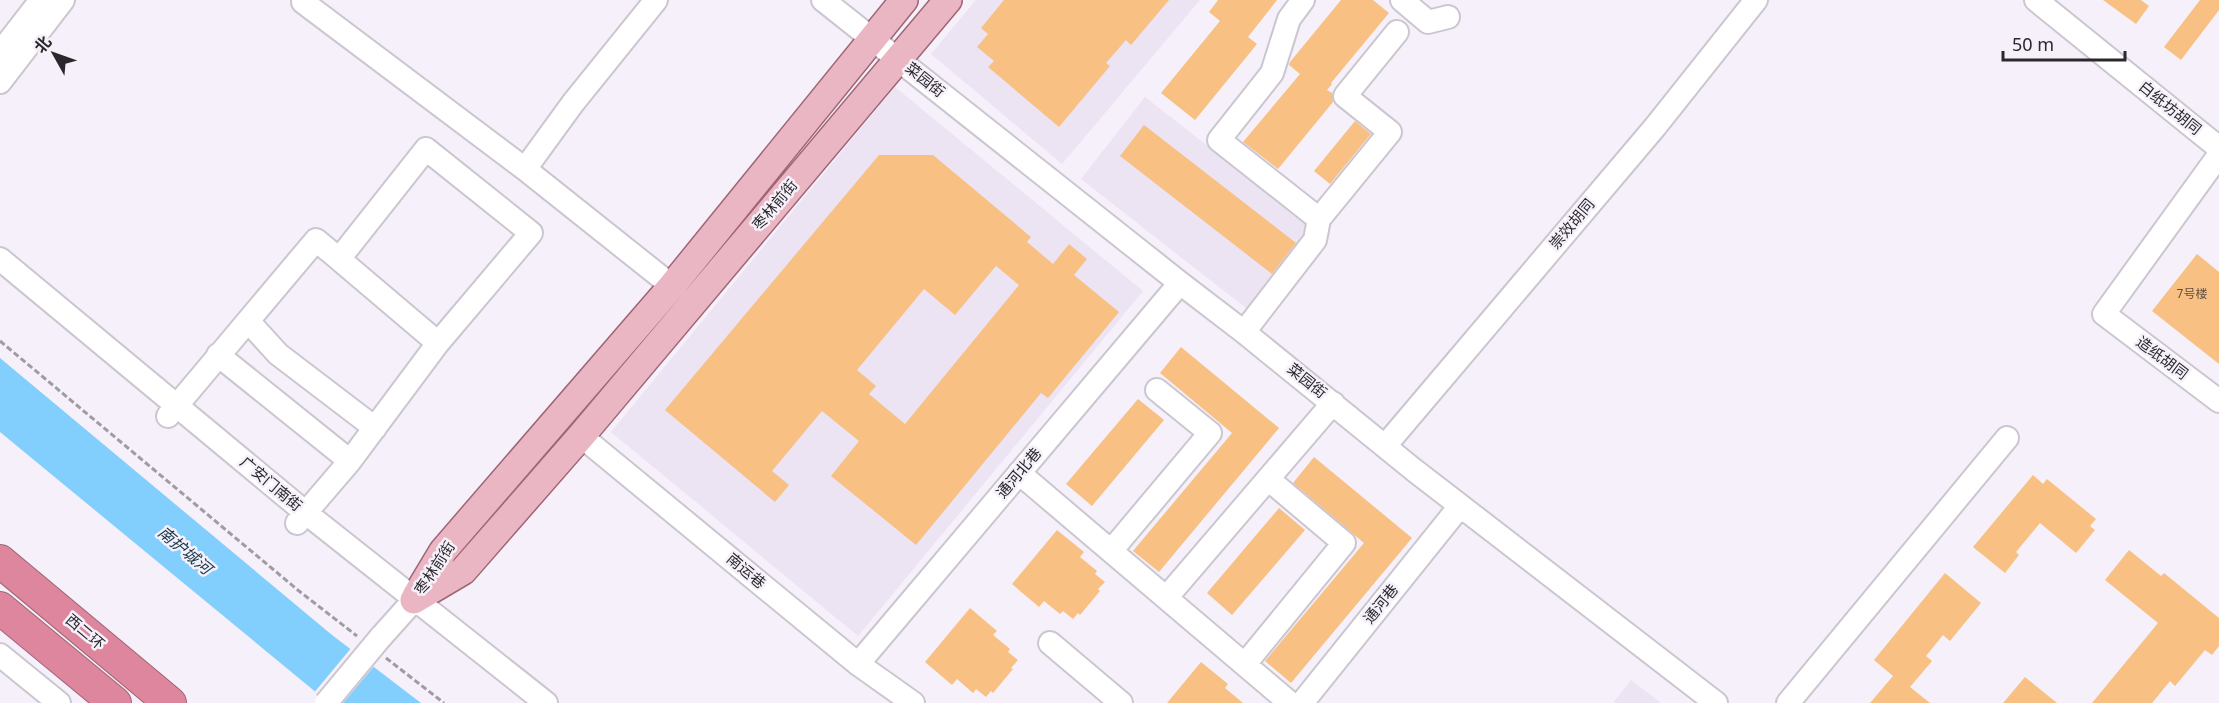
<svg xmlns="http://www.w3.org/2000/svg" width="2219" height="703" viewBox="0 0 2219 703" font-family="'Noto Sans','Noto Sans SC',sans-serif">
<rect width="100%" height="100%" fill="#f5f0f9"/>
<!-- built -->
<path fill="#ece3f3" d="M976 0H1200L1062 164 931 54Z
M895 87 1143 291 858 636 611 432Z
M1145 97 1315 230 1251 312 1081 179Z
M1631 680 1661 703H1613Z"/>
<!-- water -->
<path fill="#82cffd" d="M0 358 332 635 421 703H329L0 432Z"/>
<!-- pier -->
<path fill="#f5f0f9" d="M352 647 375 665 343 703H324L313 694Z"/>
<!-- building -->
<path fill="#f8c083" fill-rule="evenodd" d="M1004 0H1169L1131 45 1126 40 1106 63 1110 66 1059 127 988 67 994 61 977 47 988 34 981 28Z
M1218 0H1277L1248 37 1257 44 1195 120 1161 93 1220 21 1209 12Z
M1341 0H1373L1389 13 1331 83 1332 84 1327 90 1332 93 1333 102 1278 169 1243 142 1300 74 1289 65 1290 62Z
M2103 0H2141L2149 6 2136 24Z
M2200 0H2219V10L2181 60 2164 47Z
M1355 121 1371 134 1330 184 1314 171Z
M1144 125 1296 243 1272 274 1120 156Z
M879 155H933L1031 237 1027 242 1053 264 1069 244 1087 259 1074 275 1119 312 1048 398 1041 393 916 545 831 476 859 441 822 411 772 471 789 485 775 502 665 410ZM996 266 1019 285 905 424 869 394 876 386 857 370 924 289 955 315Z
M2197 254 2219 272V364L2152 311Z
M1181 347 1279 428 1159 572 1133 551 1232 433 1160 373Z
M1138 399 1164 420 1092 506 1066 484Z
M1314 457 1412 538 1291 683 1265 661 1364 543 1293 483Z
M2033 475 2043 484 2047 479 2096 519 2090 526 2095 530 2076 553 2040 523 2016 552 2019 555 2005 573 1973 547Z
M1279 508 1305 530 1232 615 1207 593Z
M1057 530 1084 552 1080 557 1097 571 1095 574 1105 582 1098 589 1100 591 1080 615 1078 613 1073 619 1063 611 1060 614 1044 601 1039 607 1012 584Z
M2129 550 2161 576 2164 573 2219 618V646L2212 655 2205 650 2175 686 2170 681 2152 703H2092L2158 623 2105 580Z
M1945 573 1981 603 1950 641 1943 635 1926 656 1932 661 1910 687 1930 703H1870L1893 676 1874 660Z
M970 608 997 631 993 635 1010 649 1008 652 1018 660 1011 668 1013 669 993 693 991 691 986 697 976 689 973 693 957 679 952 685 925 662Z
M1201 662 1228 684 1225 688 1243 703H1167Z
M2025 677 2057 703H2003Z"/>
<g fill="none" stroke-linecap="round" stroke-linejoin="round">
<!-- minor casing -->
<g stroke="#cbc6cf" stroke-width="26">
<path id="minor" d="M305 0 303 2 525 169 672 286
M823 0 1180 283 1244 332 1414 470 1716 703
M1303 0 1289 19 1272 73 1219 140 1319 219 1390 132 1345 96 1397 32
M1402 0 1428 22 1448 17
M2036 0 2219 148
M0 53 41 0
M0 82 63 0
M2219 155 2104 314 2219 401
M525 169 573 103 656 0
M0 259 306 513 546 703
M339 259 438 343
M248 321 278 354 375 428
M1244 332 1315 240 1319 219
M218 355 350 461
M168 416 316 240 339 259 426 149 531 233 438 343 350 461 297 523
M581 436 858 664 913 703
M1385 446 1655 127 1756 0
M1019 473 1290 703
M1111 551 1210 433 1157 390
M1166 598 1333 403
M380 638 414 600
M1050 643 1121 703
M0 655 59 703
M858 664 1180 283
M1245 664 1344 543 1268 479
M1302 703 1460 506
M1788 703 2007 438"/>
</g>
<!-- major casing -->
<g stroke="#9f6575" stroke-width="30">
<path id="major" d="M416 596 443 551 672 286 904 0
M414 600 463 571 581 436 948 0"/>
</g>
<!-- highway casing -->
<g stroke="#9f6575" stroke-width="34">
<path id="highway" d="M0 561 170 703
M0 608 115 703"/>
</g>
<!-- path -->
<path stroke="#a09ca3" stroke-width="3" stroke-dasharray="6 3" stroke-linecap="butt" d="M0 341 299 591 357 636
M386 658 444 703"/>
<!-- minor -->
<use href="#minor" stroke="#fff" stroke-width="22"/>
<!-- major -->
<use href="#major" stroke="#ebb6c4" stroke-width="27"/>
<!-- highway -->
<use href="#highway" stroke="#de869d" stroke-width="32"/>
<!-- minor-bridge casing -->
<g stroke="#cbc6cf" stroke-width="26" stroke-linecap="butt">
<path id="minor-bridge" d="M326 703 380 638"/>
</g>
<!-- minor-bridge -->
<use href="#minor-bridge" stroke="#fff" stroke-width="22"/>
</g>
<g text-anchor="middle" stroke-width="5" stroke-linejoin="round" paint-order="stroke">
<!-- number labels -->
<g font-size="12" fill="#5e4e42">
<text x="2192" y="298">7号楼</text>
</g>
<!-- street labels -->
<g font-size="15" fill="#2a282c" stroke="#f5f0f9">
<text transform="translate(925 80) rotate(39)" y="5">菜园街</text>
<text transform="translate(2170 108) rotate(39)" y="5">白纸坊胡同</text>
<text transform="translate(775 205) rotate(-50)" y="5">枣林前街</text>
<text transform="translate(1572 224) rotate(-50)" y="5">崇效胡同</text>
<text transform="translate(2162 358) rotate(37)" y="5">造纸胡同</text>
<text transform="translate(1307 381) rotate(39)" y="5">菜园街</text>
<text transform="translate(1019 473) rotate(-50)" y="5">通河北巷</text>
<text transform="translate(271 484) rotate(40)" y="5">广安门南街</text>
<text transform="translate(435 568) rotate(-57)" y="5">枣林前街</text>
<text transform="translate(746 571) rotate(40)" y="5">南运巷</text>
<text transform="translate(1381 604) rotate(-51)" y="5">通河巷</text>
<text transform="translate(85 632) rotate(40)" y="5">西二环</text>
</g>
<!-- water labels -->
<g font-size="16" font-style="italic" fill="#133649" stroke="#f5f0f9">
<text transform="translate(185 550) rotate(40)" y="6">南护城河</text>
</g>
</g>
<!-- north arrow -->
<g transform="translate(54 54) rotate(310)" stroke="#f5f0f9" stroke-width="4.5" paint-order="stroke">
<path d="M0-4.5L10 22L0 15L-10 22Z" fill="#2a282c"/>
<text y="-9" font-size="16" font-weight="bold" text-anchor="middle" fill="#2a282c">北</text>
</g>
<!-- scale -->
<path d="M2003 51v9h122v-9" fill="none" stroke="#2a282c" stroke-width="3"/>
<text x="2012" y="51" font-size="18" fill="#2a282c" stroke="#f5f0f9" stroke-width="4.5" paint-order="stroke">50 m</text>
</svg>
